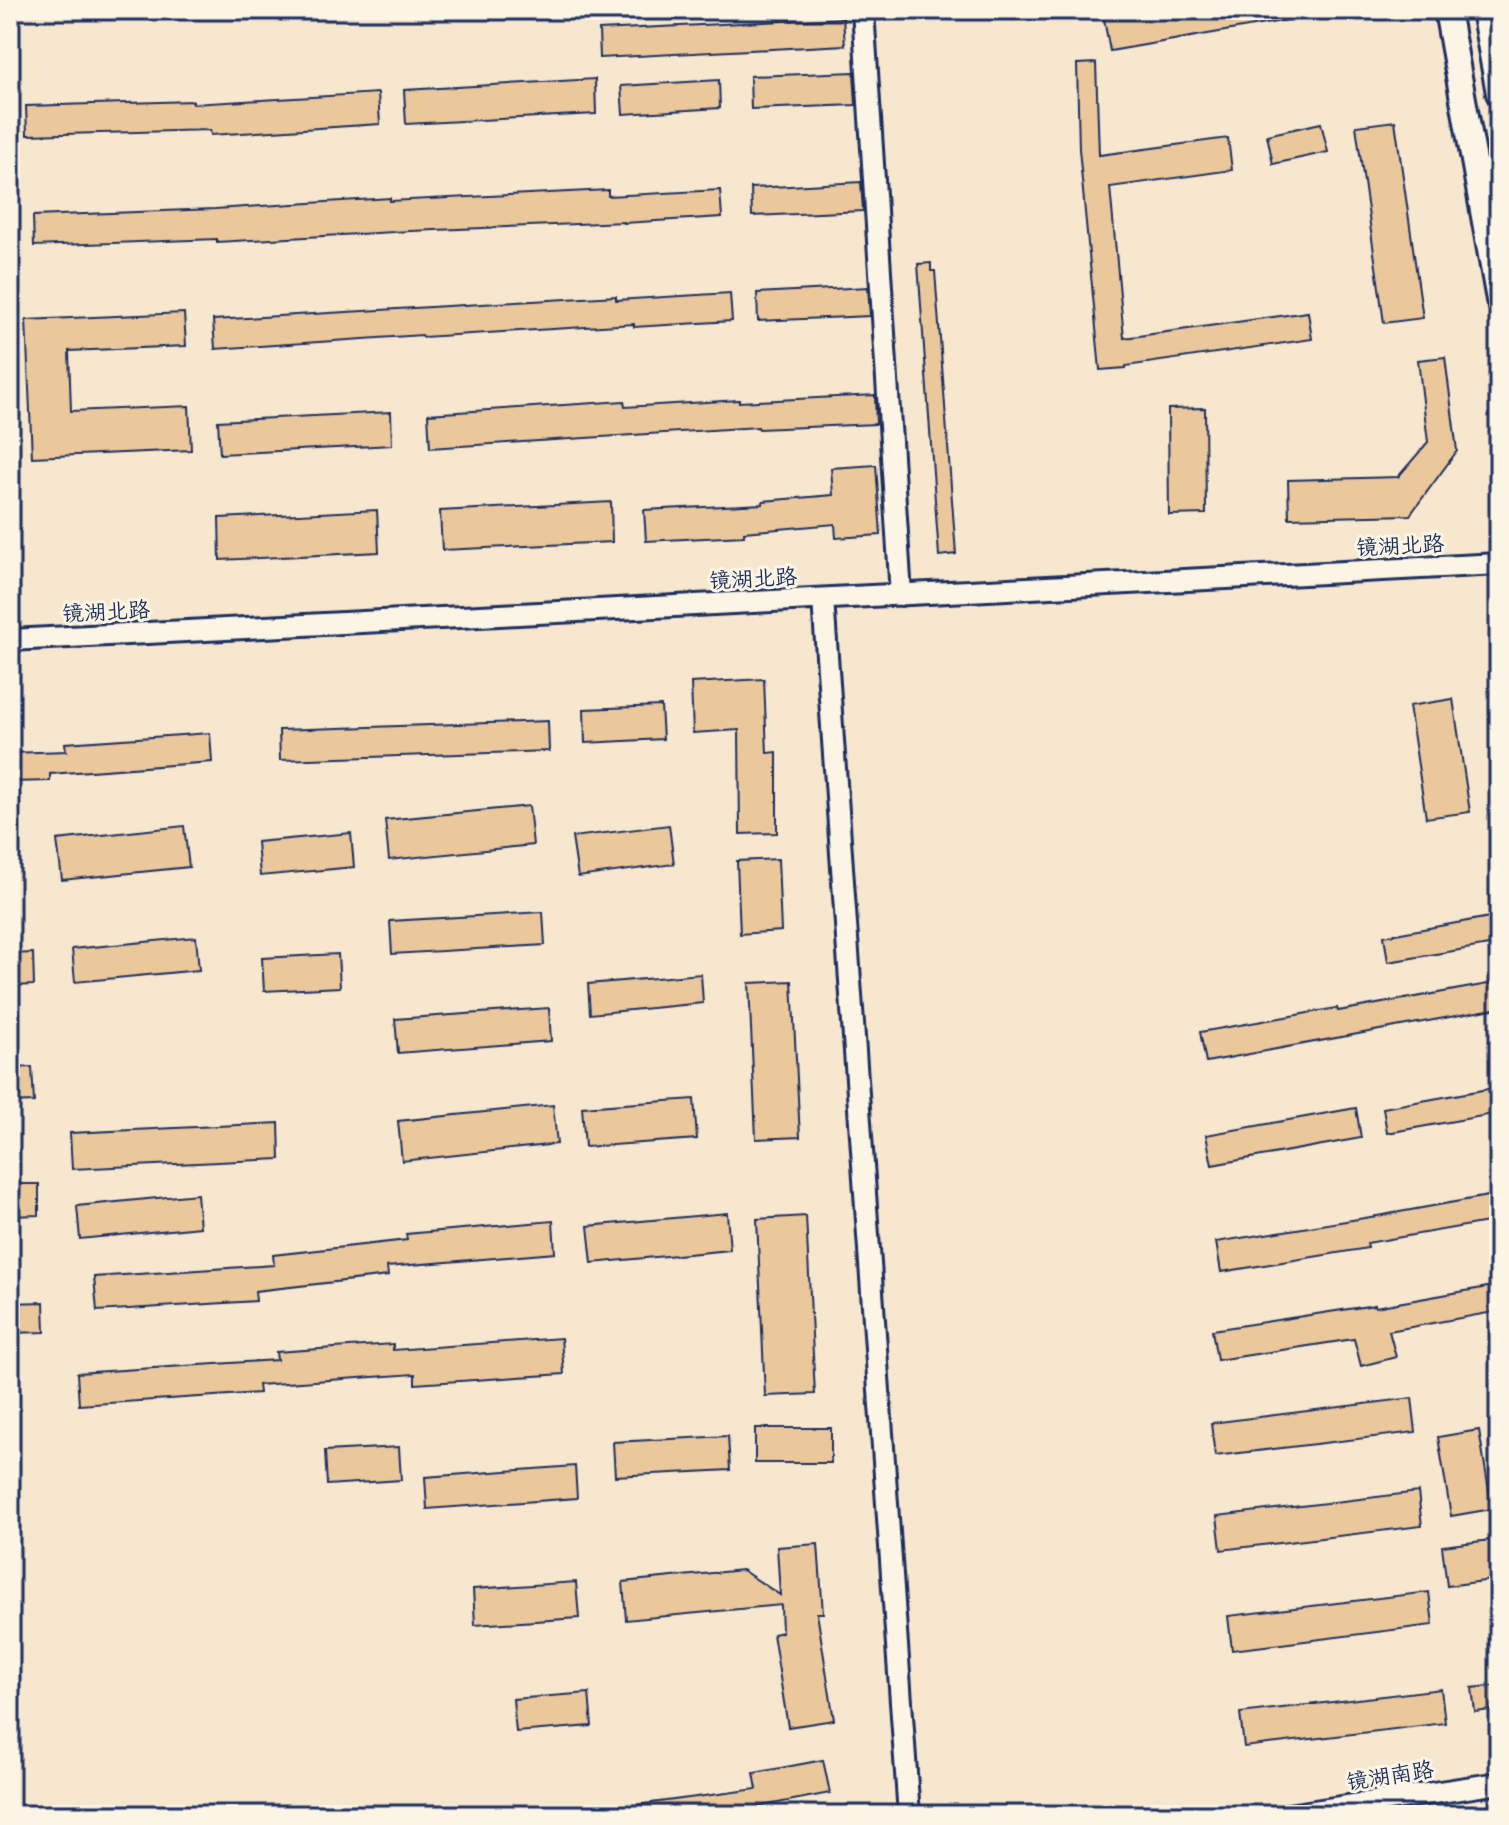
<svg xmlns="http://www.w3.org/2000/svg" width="1509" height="1825" viewBox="0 0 1509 1825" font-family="Delius,'LXGW WenKai TC',sans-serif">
<rect width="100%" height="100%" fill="#f7e7cf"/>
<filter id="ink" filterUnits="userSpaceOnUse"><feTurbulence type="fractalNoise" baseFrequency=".0125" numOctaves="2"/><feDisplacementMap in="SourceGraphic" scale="16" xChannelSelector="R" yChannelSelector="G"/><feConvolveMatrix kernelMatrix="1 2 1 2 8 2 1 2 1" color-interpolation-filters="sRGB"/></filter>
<g filter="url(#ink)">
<!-- building -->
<path fill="#ebc79c" stroke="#1b2f5e" stroke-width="2" d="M1125 10H1305V17L1110 51 1103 14Z
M843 18 845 45 600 58 599 30Z
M1096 63 1099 155 1228 138 1232 170 1110 187 1124 338 1308 312 1312 339 1126 366V368L1100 370 1079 149 1077 64Z
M854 72 856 105 751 109 750 76Z
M595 79 596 114 406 124 404 90Z
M719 80 720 108 623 114 621 86Z
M378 93 380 124 211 135 210 130 27 135 26 106 193 101V104Z
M1395 121 1423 318 1384 323 1356 126Z
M1321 123 1328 152 1273 164 1267 135Z
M861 182 863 211 752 216 751 188Z
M608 190V196L720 190 722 217 624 223V222L411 231 217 242V239L34 246 33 216 215 209 390 198V201Z
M931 263V271H935L956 554 939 556 918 264Z
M868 287 870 316 758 321 757 293Z
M730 293 732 321 634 327V324L423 337 422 335 215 349 213 320 616 296V300Z
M184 313 186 346 69 351 71 411 189 406 191 450 32 457 26 320Z
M1445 357 1457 451 1410 515 1289 518 1288 480 1398 477 1428 442 1418 360Z
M875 395 876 424 759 429 758 427 430 448 428 414 624 401 625 407 739 400V402Z
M1205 408 1206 514 1169 515 1168 409Z
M391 412 392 445 220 454 218 421Z
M876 465 881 535 836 538 835 524 744 532V536L646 541 644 510 763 504V501L833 495 831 468Z
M611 502 612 542 442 550 440 511Z
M377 510 379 552 220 560 219 518Z
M764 679 767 753 777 752V833L740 834 739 730 693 733 691 683Z
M1453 699 1470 812 1426 818 1409 706Z
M661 706 663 739 585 743 584 709Z
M548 721 549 751 280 760 279 730Z
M210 733 212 762 50 774V781L10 782V753L66 751 65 743Z
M529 806 533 845 389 860 385 820Z
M669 825 674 864 578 877 572 837Z
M184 826 189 867 62 880 57 840Z
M351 833 354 867 260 876 257 842Z
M778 859 781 931 740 934 737 861Z
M543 912 545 945 392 954 390 921Z
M1490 917 1495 944 1388 962 1384 936Z
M196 937 199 970 75 982 72 949Z
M33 953 34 985 10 986V954Z
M338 954 340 987 264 991 262 958Z
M701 974 703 1003 590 1014 588 984Z
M792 981 800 1137 756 1139 749 983Z
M1499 982V1008L1206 1062 1200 1032 1337 1008 1338 1011Z
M549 1008 551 1041 398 1053 395 1019Z
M32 1067 34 1102 10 1103V1068Z
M1499 1087V1113L1387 1133 1383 1108Z
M694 1099 697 1139 585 1147 582 1107Z
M553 1105 557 1144 402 1161 398 1121Z
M1356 1108 1361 1138 1212 1165 1206 1135Z
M279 1123 280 1159 72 1169 70 1133Z
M10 1184H39V1215L10 1216Z
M197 1194 200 1227 80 1239 77 1206Z
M1499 1194V1220L1367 1243 1368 1248 1221 1272 1216 1242 1383 1215Z
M727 1213 730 1250 592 1263 588 1226Z
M806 1216 815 1394 765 1396 757 1219Z
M553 1221 555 1253 387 1267 388 1276 255 1291 256 1301 97 1311 94 1277 274 1265 273 1255 407 1240 406 1234Z
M1499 1285V1311L1389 1331 1396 1357 1361 1366 1354 1339 1217 1360 1212 1330 1375 1305V1307Z
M44 1302 45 1332 10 1333V1303Z
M561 1338 564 1374 415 1384V1374L258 1385 259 1393 79 1405 77 1373 277 1360 276 1352 393 1344V1350Z
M1412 1398 1416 1432 1215 1456 1211 1423Z
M755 1428H831V1463H755Z
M1479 1430 1492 1509 1451 1516 1438 1437Z
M728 1436 730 1470 615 1476 613 1442Z
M399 1447 401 1480 327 1485 325 1451Z
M575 1466 577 1498 427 1509 425 1477Z
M1418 1492 1422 1526 1221 1550 1217 1516Z
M1499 1539V1579L1447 1586 1442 1546Z
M818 1544 823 1613H817L834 1720 788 1727 773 1634 782 1632 781 1605 626 1620 623 1582 742 1570 780 1595 777 1547Z
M576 1582 579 1618 475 1625 473 1589Z
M1429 1592 1433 1625 1232 1650 1228 1616Z
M1499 1685V1709L1475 1712 1472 1688Z
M1441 1689 1445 1723 1244 1747 1240 1713Z
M589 1693 592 1726 516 1732 513 1699Z
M823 1760 830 1793 747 1809 748 1815H629V1806L757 1789 754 1773Z"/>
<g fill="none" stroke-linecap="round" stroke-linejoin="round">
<!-- minor casing -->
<g stroke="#1b2f5e" stroke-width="26">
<path id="minor" d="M863 10 901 595
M823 599 909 1815
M10 640 1499 564
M1288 1815 1499 1783"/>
</g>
<!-- major casing -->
<g stroke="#1b2f5e" stroke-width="30">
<path id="major" d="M1447 10 1499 300
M1484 10 1499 93"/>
</g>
<!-- minor -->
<use href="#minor" stroke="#fcf5e5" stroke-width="20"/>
<!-- major -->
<use href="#major" stroke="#fcf5e5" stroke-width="24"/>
</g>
</g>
<g text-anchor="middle" stroke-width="6" stroke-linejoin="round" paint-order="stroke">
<!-- street labels -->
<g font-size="22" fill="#1b2f5e" stroke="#fcf5e5">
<text transform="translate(1400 545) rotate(-3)" y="8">镜湖北路</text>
<text transform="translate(753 578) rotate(-3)" y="8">镜湖北路</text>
<text transform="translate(106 611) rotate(-3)" y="8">镜湖北路</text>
<text transform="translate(1390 1775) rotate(-9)" y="8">镜湖南路</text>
</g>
</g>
<!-- margin -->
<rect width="1509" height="1825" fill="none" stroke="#fcf5e5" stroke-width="40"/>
<rect x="20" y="20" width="1469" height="1785" fill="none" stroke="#1b2f5e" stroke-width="3" filter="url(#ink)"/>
</svg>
